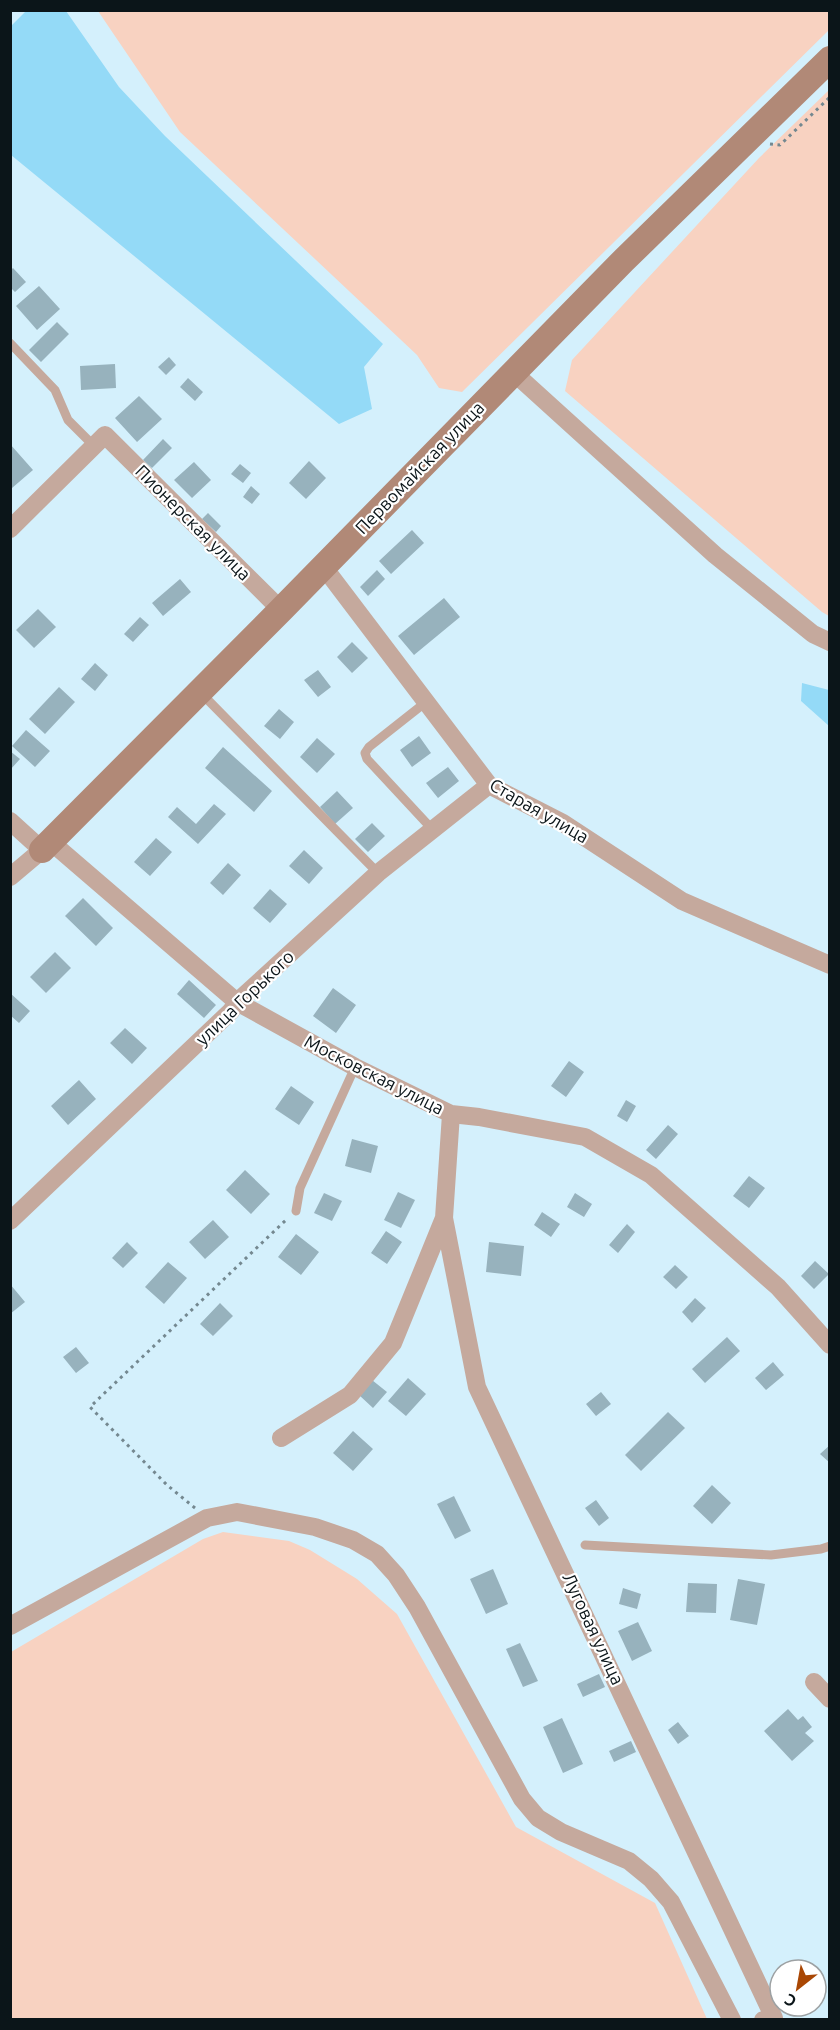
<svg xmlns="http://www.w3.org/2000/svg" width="840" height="2030" viewBox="0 0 840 2030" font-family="Ubuntu,sans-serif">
<rect width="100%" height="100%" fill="#d4f0fc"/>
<!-- green -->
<path fill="#f8d2c1" d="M829 10V30L462 392 439 388 417 355 180 132 98 11Z
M829 90V616L822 612 565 391 572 360 759 158Z
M223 1532 289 1541 310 1550 357 1579 397 1614 516 1827 655 1903 707 2019H11V1652L203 1539Z"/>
<!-- water -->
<path fill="#94daf7" d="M35 10 66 11 119 87 165 136 383 344 364 367 372 409 339 424 11 155V26L25 12Z
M802 683 829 690V726L801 701Z"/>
<!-- building -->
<path fill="#97b2bd" d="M13 268 26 282 15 292 10 287V271Z
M39 286 60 309 37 330 16 306Z
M57 322 69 334 41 362 29 350Z
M169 357 176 365 166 375 158 367Z
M115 364 116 388 81 390 80 366Z
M188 378 203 392 195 401 180 387Z
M139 396 162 419 137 442 115 418Z
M163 439 172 448 152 468 143 460Z
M10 444 33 470 12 488 10 486Z
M309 461 326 478 306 499 289 483Z
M194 462 211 480 192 498 174 480Z
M240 464 251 473 243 483 231 474Z
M251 486 260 494 252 504 243 497Z
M208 513 221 526 216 532 202 519Z
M412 530 424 543 391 574 379 561Z
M377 570 385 579 368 596 360 587Z
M180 579 191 592 163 616 152 603Z
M444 598 460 617 414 655 398 636Z
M38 609 56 627 34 648 16 630Z
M140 617 149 625 133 642 124 634Z
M352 642 368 658 352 673 337 657Z
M95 663 108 675 95 691 81 679Z
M318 670 331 687 318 697 304 680Z
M59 687 75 702 45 734 29 719Z
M279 709 294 722 280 739 264 726Z
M26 730 50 751 35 767 12 746Z
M419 736 431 753 412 767 400 750Z
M317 738 335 754 317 773 300 757Z
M223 747 272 791 254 812 205 768Z
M10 751 20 759 10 770Z
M448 767 459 781 438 798 426 783Z
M337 791 353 808 335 824 320 807Z
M214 804 226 814 198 844 168 817 177 807 196 824Z
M372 823 385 836 368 852 355 839Z
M156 838 172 852 150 876 134 862Z
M304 850 323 868 309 884 289 866Z
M228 863 241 875 223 895 210 883Z
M270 889 287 904 270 923 253 908Z
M83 898 113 928 96 946 65 916Z
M55 952 71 968 46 993 30 977Z
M189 980 216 1005 204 1018 177 994Z
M333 988 356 1005 336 1033 313 1016Z
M10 993 30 1011 19 1023 10 1015Z
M125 1028 147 1048 132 1064 110 1043Z
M569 1061 584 1072 566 1097 551 1086Z
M79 1080 96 1099 68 1125 51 1106Z
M291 1086 314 1102 299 1125 275 1109Z
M626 1100 636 1106 627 1122 617 1116Z
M668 1125 678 1134 656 1159 646 1150Z
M352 1139 378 1146 371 1173 345 1166Z
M245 1170 270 1194 251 1214 226 1190Z
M749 1176 765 1188 749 1208 733 1196Z
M398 1192 415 1200 401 1228 384 1220Z
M324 1193 342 1201 332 1221 314 1213Z
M575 1193 592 1204 584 1217 567 1207Z
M542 1212 560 1224 551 1237 534 1225Z
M213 1220 229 1237 205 1259 189 1242Z
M627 1224 635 1232 618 1253 609 1245Z
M386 1231 402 1242 387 1264 371 1253Z
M296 1234 319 1252 301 1275 278 1257Z
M127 1242 138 1253 123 1268 112 1258Z
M489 1242 524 1246 521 1276 486 1272Z
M815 1261 829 1274 814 1289 801 1276Z
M168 1262 187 1278 164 1304 145 1287Z
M675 1265 688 1277 676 1289 663 1277Z
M10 1284 25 1302 10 1314Z
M695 1298 706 1308 692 1323 682 1312Z
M220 1303 233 1316 213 1336 200 1324Z
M727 1337 740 1351 705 1383 692 1369Z
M76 1347 89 1363 76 1373 63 1357Z
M773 1362 784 1375 766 1390 755 1378Z
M408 1378 426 1394 406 1416 388 1401Z
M372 1380 387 1392 373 1408 359 1395Z
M601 1392 611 1404 596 1416 586 1404Z
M668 1412 685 1428 641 1471 625 1455Z
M353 1431 373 1449 353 1471 333 1453Z
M830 1445V1463L820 1454Z
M712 1485 731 1503 712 1524 693 1506Z
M454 1496 471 1531 455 1539 437 1504Z
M596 1500 609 1518 599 1526 585 1508Z
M493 1569 508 1604 486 1614 470 1579Z
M738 1579 765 1584 757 1625 730 1620Z
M688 1583 717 1584 716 1613 686 1612Z
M623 1588 641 1594 637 1609 619 1604Z
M638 1622 652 1651 632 1661 618 1631Z
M520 1643 538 1681 523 1687 506 1649Z
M599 1674 605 1687 583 1697 577 1684Z
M788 1709 798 1720 803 1716 812 1727 805 1733 814 1741 792 1761 764 1731Z
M562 1718 583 1764 563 1773 543 1727Z
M678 1722 689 1736 678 1744 668 1730Z
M631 1741 636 1752 614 1762 609 1751Z"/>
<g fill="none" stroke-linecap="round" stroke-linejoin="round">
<!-- path -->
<path stroke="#748890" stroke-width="3" stroke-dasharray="3 4.5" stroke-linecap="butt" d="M770 144 780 145 830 97
M195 1508 167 1485 90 1407 288 1218"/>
<!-- lane -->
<path stroke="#c5a99d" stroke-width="9" d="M10 343 55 390 68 420 94 446
M201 693 378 873
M426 702 369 747 365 753 367 759 432 829
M296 1211 300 1188 355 1067
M585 1545 771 1555 821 1549 830 1546"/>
<!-- street -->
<path stroke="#c5a99d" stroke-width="18" d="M513 372 715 555 813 634 830 642
M10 529 105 435 281 610
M323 566 489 785 563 823 682 901 830 965
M10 821 42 850 10 877
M51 842 237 1002 355 1067 451 1114 479 1117 585 1137 651 1175 778 1287 830 1345
M444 1218 477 1387 774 2018 763 2020
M10 1221 231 1011 237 1002 378 873 489 785
M281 1438 350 1395 393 1343 444 1218 451 1114
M10 1626 207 1518 237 1512 315 1527 353 1540 377 1554 396 1575 417 1607 522 1799 538 1818 561 1832 629 1861 651 1879 671 1902 732 2020
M814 1682 830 1699"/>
<!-- secondary -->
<path stroke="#b18977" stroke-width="26" d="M42 850 281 610 624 260 830 59"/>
</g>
<g text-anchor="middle" stroke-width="4.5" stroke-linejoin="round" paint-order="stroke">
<!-- street labels -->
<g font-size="18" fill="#0b1519" stroke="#fff">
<text transform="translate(420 468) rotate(-46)" y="6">Первомайская улица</text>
<text transform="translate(193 523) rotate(45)" y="6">Пионерская улица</text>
<text transform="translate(539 811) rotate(30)" y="6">Старая улица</text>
<text transform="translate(245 998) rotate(-44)" y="6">улица Горького</text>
<text transform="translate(374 1075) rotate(27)" y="6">Московская улица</text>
<text transform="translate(593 1629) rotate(65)" y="6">Луговая улица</text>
</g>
</g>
<!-- border -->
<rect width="840" height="2030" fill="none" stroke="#0b1519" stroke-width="24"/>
<!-- north arrow -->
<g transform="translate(798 1988) rotate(211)"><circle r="28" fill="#ffffff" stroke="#9da1a3" stroke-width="1.5"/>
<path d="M0-4.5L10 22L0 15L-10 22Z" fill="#a94704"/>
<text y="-9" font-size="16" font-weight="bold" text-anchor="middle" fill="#0b1519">С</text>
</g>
</svg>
